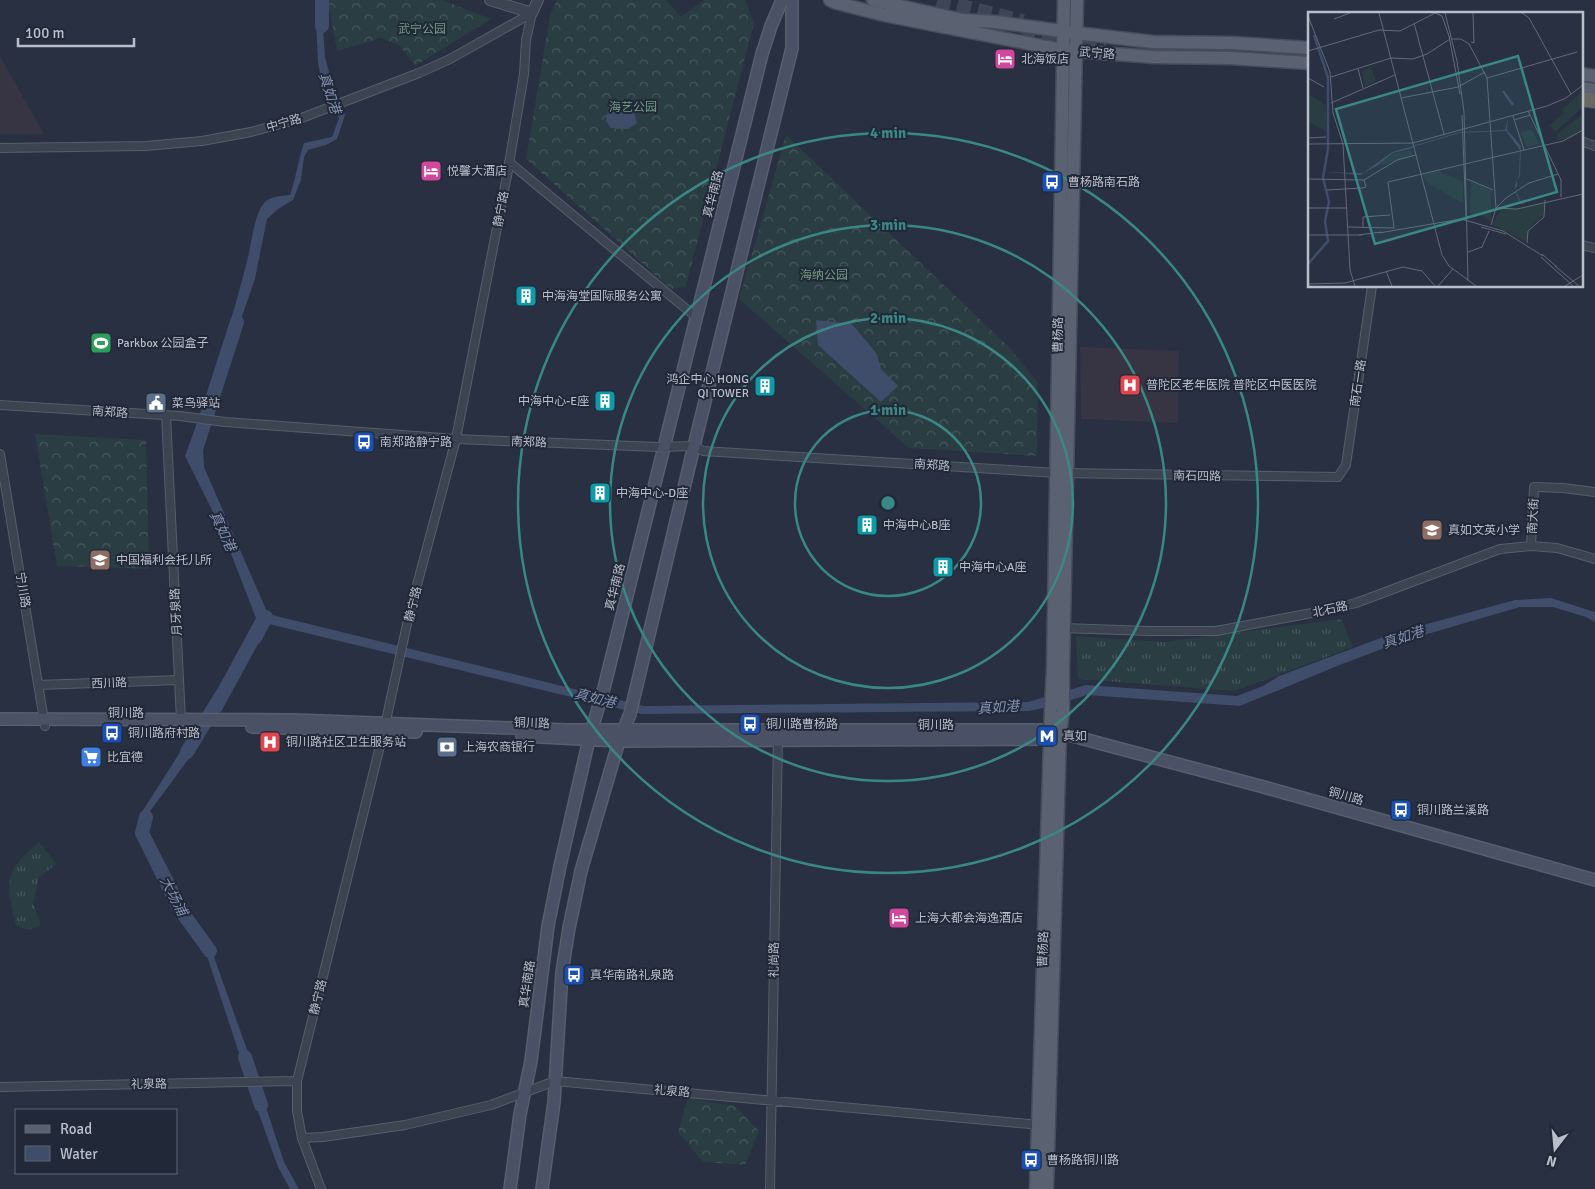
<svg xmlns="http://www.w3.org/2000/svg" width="1595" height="1189" viewBox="0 0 1595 1189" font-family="Signika,'Noto Sans SC',sans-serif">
<defs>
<pattern id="grass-tufts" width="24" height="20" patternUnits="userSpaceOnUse" patternTransform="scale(1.25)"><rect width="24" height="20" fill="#2a3d43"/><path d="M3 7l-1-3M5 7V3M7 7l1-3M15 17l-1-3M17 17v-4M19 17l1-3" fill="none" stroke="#47575d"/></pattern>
<pattern id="forest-crowns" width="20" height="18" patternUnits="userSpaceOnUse" patternTransform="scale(1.25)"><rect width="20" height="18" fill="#2a3d43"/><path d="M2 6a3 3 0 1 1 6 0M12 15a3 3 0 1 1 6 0" fill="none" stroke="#47575d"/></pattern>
</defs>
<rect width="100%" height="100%" fill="#283042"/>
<!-- medical -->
<path fill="#373443" d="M0 56 44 134H0Z
M1080 347 1179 351 1178 423 1081 419Z"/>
<!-- grass -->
<path fill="url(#grass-tufts)" d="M1341 619 1353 647 1235 691 1078 679 1076 636 1164 642Z
M39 842 56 864 39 878 33 903 41 925 30 930 16 926C13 911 6 891 11 875 14 864 30 850 39 842Z"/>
<!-- forest -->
<path fill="url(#forest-crowns)" d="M328 0H442L491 19 415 66 400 46 381 38 337 51Z
M557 0H666L681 17 704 0H745L754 23 686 286 671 289 526 159 550 15Z
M786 135 1009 347 1038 383 1037 456 909 448 739 299Z
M35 434 146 440 149 569 57 566Z
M688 1098 735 1106 759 1131 745 1165 703 1162 678 1132Z"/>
<!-- water -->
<path fill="#3f4c6a" d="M315 0H321L325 57 333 87 345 115 337 139 326 145 308 150 304 157 301 180 293 200 278 209 267 219 255 279 202 431 204 467 268 614 644 706 1028 702 1086 685 1237 696 1263 686 1279 676 1394 633 1515 600 1551 598 1595 612V622L1586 617 1553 607H1520L1400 642 1337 666 1240 706 1087 695 1048 707 1029 711 642 714 269 624 221 712H205L256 618 221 528 185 456C210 389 232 322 249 253 252 239 255 212 265 202 271 196 282 196 290 195 296 178 298 160 304 143L332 137 339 118 324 92 318 63Z
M623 99C633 105 634 112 637 123L628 129 611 128 606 121 609 104Z
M816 320 852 324 877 354 881 369 898 386 881 402 818 345Z
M197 736H202L193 753 148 814 149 832 214 957 256 1075 246 1074 201 938 179 908 142 833V812L182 749Z
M250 1089H260L284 1162 299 1189H290L278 1167Z"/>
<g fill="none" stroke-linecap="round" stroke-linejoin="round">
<!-- river -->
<path stroke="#3f4c6a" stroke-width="14" d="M322 26V0
M196 449 237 322
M255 638 266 617
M187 752 221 696
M146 817 142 833 179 908 210 951
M245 1057 261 1105"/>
<!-- trunk-tunnel -->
<path stroke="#3e4557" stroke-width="14" stroke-dasharray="14 7" stroke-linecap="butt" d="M937 0 1023 21
M1022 30 1095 48H1106"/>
<!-- minor casing -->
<g stroke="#575e6c" stroke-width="10">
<path id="minor" d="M1581 141 1595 146
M0 148 146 146 202 141 251 132 299 119 419 73 450 59 532 13
M509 162 696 317
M1581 245 1595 248
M0 405 180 416 225 422 456 439 658 447 694 446 703 451 1057 473 1338 477 1346 465 1372 286
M166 415 181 720
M0 454 45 726
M1531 546 1534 487 1563 488 1595 492
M1062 628 1149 631H1216L1317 612 1356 603 1500 549 1531 546 1557 548 1595 559
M38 685 179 680
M0 1087 297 1081
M302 1138 323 1137 405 1125 491 1105 555 1081 1040 1125
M321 1189 302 1138 297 1111V1081L384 730 409 615 456 439 507 176 524 74 526 40 532 13
M770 1189 778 736"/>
</g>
<!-- tertiary casing -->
<g stroke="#575e6c" stroke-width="12">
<path id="tertiary" d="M490 0 532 13 538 0"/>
</g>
<!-- secondary casing -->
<g stroke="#575e6c" stroke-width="14">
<path id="secondary" d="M0 719 294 720 566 730H1050L1260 786 1595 880
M252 727 416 732
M522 736 619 741 1050 739 1057 735
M510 1189 520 1114 531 1061 548 926 560 866 589 739 604 688 762 54 771 26 782 0
M542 1189 554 1102 562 972 569 928 581 871 619 741 630 714 694 446 792 48V0"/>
</g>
<!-- primary casing -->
<g stroke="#464c5b" stroke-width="15">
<path id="primary" d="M830 0 837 3 884 15 1062 50 1154 57 1230 58 1309 63
M873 0 962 20 996 22 1076 33 1153 42 1232 43 1309 48
M1581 74 1595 76
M1581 88 1595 90
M1063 669 1077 0
M1053 670 1064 0
M1036 1189 1051 709
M1047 1189 1060 733 1063 712"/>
</g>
<!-- trunk casing -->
<g stroke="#444b59" stroke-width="16">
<path id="trunk" d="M1581 99 1595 101"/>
</g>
<!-- minor -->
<use href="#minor" stroke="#3c4351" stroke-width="8"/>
<!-- tertiary -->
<use href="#tertiary" stroke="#3c4351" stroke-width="10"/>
<!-- secondary -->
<use href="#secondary" stroke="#4a5164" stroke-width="11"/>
<!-- primary -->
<use href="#primary" stroke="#5a6271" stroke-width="12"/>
<!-- trunk -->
<use href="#trunk" stroke="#686866" stroke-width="14"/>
<!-- primary-bridge casing -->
<g stroke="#464c5b" stroke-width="15" stroke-linecap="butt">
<path id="primary-bridge" d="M1063 669V712
M1051 709 1053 670"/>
</g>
<!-- primary-bridge -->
<use href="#primary-bridge" stroke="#5a6271" stroke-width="12"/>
</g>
<!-- distance rings -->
<g fill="none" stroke="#3a8885" stroke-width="2.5">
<circle cx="888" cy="503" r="93"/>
<circle cx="888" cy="503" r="185"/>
<circle cx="888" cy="503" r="278"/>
<circle cx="888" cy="503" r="370"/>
</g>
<!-- icons -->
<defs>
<g id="hotel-square" transform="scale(1.125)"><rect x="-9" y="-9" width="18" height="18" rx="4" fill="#d1479c" stroke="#212837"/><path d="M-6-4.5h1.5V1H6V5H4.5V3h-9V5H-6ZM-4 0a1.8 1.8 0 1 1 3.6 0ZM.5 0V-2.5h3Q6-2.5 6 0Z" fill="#fff"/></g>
<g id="bus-square" transform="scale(1.125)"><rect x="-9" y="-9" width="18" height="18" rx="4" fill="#1a4fb4" stroke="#212837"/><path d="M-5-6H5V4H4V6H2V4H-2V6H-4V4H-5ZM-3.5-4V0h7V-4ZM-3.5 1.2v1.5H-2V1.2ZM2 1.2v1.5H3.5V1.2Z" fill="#fff"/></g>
<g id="building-square" transform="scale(1.125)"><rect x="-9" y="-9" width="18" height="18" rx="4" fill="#0f9aa8" stroke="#212837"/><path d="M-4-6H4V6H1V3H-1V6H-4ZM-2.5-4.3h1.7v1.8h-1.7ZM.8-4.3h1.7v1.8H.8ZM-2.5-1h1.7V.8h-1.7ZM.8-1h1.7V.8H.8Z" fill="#fff"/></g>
<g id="stadium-square" transform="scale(1.125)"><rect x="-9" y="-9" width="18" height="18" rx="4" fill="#2e9e5b" stroke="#212837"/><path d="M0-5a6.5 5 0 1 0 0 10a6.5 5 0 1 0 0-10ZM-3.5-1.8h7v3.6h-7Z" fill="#fff"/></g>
<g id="hospital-square" transform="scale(1.125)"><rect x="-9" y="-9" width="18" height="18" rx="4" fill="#e0444e" stroke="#212837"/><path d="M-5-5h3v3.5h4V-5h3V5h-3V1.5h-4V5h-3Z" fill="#fff"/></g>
<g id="civic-square" transform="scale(1.125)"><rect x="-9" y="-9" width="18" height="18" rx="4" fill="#5c6f8a" stroke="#212837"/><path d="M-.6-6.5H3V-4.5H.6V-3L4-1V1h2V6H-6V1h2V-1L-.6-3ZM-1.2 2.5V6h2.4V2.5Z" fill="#fff"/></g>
<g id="school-square" transform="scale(1.125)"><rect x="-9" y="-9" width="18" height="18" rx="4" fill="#8d6e63" stroke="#212837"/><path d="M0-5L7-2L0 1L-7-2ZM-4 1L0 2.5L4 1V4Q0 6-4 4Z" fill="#fff"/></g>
<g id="metro-square" transform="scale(1.125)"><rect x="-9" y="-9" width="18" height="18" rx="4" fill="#1a4fb4" stroke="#212837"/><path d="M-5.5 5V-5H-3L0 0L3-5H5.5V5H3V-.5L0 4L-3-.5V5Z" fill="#fff"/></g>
<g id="bank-square" transform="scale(1.125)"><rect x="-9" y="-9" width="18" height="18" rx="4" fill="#5c6f8a" stroke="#212837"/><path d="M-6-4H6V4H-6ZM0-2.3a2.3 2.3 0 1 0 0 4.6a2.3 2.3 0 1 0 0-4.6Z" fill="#fff"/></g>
<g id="supermarket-square" transform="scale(1.125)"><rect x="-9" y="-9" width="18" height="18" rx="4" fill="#3f7fe0" stroke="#212837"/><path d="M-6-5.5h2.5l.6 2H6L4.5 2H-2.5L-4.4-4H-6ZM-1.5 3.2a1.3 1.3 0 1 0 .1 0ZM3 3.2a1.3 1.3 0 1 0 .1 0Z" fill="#fff"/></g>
</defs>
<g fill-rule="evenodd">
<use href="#hotel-square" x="1005" y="59"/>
<use href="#hotel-square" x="431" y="171"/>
<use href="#bus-square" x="1052" y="182"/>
<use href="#building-square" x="526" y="296"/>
<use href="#stadium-square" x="101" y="343"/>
<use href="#hospital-square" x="1130" y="385"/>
<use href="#building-square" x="765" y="386"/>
<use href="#building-square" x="605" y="401"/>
<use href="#civic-square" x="156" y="403"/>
<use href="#bus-square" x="364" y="442"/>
<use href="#building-square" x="600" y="493"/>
<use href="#building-square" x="867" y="525"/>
<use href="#school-square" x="1432" y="530"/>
<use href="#school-square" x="100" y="560"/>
<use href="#building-square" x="943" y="567"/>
<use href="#bus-square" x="750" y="724"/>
<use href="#bus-square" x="112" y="733"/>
<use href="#metro-square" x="1047" y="736"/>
<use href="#hospital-square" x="270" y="742"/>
<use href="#bank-square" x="447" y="747"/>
<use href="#supermarket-square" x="91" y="757"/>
<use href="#bus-square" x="1401" y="810"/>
<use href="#hotel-square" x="899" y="918"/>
<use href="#bus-square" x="574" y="975"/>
<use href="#bus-square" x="1031" y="1160"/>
</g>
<g text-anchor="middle" stroke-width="4" stroke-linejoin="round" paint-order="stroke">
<!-- park labels -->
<g font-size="12" fill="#729b80" stroke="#212837">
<text x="422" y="33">武宁公园</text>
<text x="633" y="111">海艺公园</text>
<text x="824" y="279">海纳公园</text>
</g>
<!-- street labels -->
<g font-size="12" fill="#b9becb" stroke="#212837">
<text transform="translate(1097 53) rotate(4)" y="4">武宁路</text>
<text transform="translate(284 123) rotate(-16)" y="4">中宁路</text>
<text transform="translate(713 194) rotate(-76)" y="4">真华南路</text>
<text transform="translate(501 209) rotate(-79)" y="4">静宁路</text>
<text transform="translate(1058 335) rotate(-89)" y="4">曹杨路</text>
<text transform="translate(1358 383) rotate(-82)" y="4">南石一路</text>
<text transform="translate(110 412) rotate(4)" y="4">南郑路</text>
<text transform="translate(529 442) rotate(2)" y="4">南郑路</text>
<text transform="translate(932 465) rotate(4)" y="4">南郑路</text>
<text transform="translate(1197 476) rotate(1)" y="4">南石四路</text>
<text transform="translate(1533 516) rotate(-87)" y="4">南大街</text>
<text transform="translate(615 587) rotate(-76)" y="4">真华南路</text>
<text transform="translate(23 590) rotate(81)" y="4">宁川路</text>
<text transform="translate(413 604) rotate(-76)" y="4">静宁路</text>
<text transform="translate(1330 609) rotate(-12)" y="4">北石路</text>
<text transform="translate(176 612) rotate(-93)" y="4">月牙泉路</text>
<text transform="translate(109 683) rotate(-2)" y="4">西川路</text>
<text x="126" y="717">铜川路</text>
<text transform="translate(532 723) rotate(2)" y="4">铜川路</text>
<text x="936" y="729">铜川路</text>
<text transform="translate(1346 796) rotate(16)" y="4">铜川路</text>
<text transform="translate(1043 949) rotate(-88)" y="4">曹杨路</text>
<text transform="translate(774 960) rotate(-89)" y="4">礼尚路</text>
<text transform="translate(527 984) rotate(-82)" y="4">真华南路</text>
<text transform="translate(318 997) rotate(-76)" y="4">静宁路</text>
<text transform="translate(149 1084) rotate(-1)" y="4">礼泉路</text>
<text transform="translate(672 1091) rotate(5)" y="4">礼泉路</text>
</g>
<!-- poi labels -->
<g font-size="12" fill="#b9becb" stroke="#212837" text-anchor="start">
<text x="1021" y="63">北海饭店</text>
<text x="447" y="175">悦馨大酒店</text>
<text x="1068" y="186">曹杨路南石路</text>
<text x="542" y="300">中海海堂国际服务公寓</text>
<text x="117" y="347">Parkbox 公园盒子</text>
<text x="749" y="383" text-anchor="end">鸿企中心 HONG<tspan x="749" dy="14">QI TOWER</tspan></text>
<text x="1146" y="389">普陀区老年医院 普陀区中医医院</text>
<text x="589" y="405" text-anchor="end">中海中心-E座</text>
<text x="172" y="407">菜鸟驿站</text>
<text x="380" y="446">南郑路静宁路</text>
<text x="616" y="497">中海中心-D座</text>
<text x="883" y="529">中海中心B座</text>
<text x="1448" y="534">真如文英小学</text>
<text x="116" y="564">中国福利会托儿所</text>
<text x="959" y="571">中海中心A座</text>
<text x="766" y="728">铜川路曹杨路</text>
<text x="128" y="737">铜川路府村路</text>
<text x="1063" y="740">真如</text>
<text x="286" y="746">铜川路社区卫生服务站</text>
<text x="463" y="751">上海农商银行</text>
<text x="107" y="761">比宜德</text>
<text x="1417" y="814">铜川路兰溪路</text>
<text x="915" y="922">上海大都会海逸酒店</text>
<text x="590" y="979">真华南路礼泉路</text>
<text x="1047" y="1164">曹杨路铜川路</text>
</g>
<!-- water labels -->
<g font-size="14" font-style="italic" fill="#8291b1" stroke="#212837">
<text transform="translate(330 93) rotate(72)" y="5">真如港</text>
<text transform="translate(223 531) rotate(65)" y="5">真如港</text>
<text transform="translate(1403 637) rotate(-18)" y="5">真如港</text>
<text transform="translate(595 698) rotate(14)" y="5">真如港</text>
<text transform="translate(998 707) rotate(-4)" y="5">真如港</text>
<text transform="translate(174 896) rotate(62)" y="5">大场浦</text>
</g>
</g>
<!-- overview -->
<g transform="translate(1308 12)">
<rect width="275" height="275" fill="#283042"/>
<path d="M103 138 105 143 75 153 73 151 85 142Z" fill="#2a3d43"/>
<path d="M63 55 68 69 57 74 54 59ZM275 79V95L247 120 242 113 256 101 254 97ZM0 82 18 93 19 120 0 110ZM275 102V117L262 126 249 128V122ZM224 117 231 132 218 135 213 120ZM130 159 155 170V191L118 170 115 162ZM163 169 183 179V210L171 201 166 207 162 202ZM236 189V202L220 218 218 229 184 213 193 197H211Z" fill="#2a3d43"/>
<path d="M200 106 199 118 213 134 212 164 209 168V174L206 178 210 183 213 191 218 193 213 192 206 178 209 167 211 164 212 138 198 119 152 121 108 134 102 137 85 141 69 154 52 163 18 160 55 161 84 140 108 133 152 120 197 118Z" fill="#3f4c6a"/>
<path fill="none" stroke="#3f4c6a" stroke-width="2.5" d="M195 79 205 93M0 252 20 229 17 209 21 190 15 166 20 137V66L6 23"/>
<path fill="none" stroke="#626979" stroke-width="1" d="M71 1 134 243 141 254 168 274M137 1 149 49 156 100 160 269M214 1 221 6 263 82M0 4 22 60 25 101 35 132 42 258 47 274M26 7 42 1M106 11 136 122M141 24 152 82M144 27H153L161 32 179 66 188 196M163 30 166 31 165 1M0 39 71 18 92 19 127 1 134 4 142 27 119 42 105 47 83 46 23 65M50 57 55 76M0 66 16 75M179 66 269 40M93 86 150 75 177 60M23 91 87 63M220 99 253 168V185M154 103 158 205M205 104 216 138M206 108 222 103M0 126 18 125M0 132 105 131 239 94 258 86 275 73M0 167 56 168 89 148 108 143M159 167 185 178M19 178 54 176 58 175 56 168M0 196H39M188 196 209 197 275 182M183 213 188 196 198 186 221 171 250 162M40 215 86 216 80 170 255 129 275 118M55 215V205L82 203M173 215 198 222M71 221 153 207 195 219 235 244M0 223H54M51 223 73 220M219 231 220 219 236 205 237 188M160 240 174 235 181 219M234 242 249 255M233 245 265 274M247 254 271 274M78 259 84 274M0 272 37 271 95 255 114 259 127 274M130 274 145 257M257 274 275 263"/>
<path fill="#3a8885" fill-opacity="0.15" stroke="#3a8885" stroke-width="2.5" d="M210 44 249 180 67 232 28 97Z"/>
<rect width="275" height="275" fill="none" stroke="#b9becb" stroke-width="2.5"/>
</g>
<circle cx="888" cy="503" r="8" fill="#3a8885" stroke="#212837" stroke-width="2.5"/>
<g font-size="15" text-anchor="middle" font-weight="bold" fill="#3a8885" stroke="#212837" stroke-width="4" stroke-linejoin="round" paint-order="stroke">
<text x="888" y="138">4 min</text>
<text x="888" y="230">3 min</text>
<text x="888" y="323">2 min</text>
<text x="888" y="415">1 min</text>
</g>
<!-- legend -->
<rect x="15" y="1109" width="162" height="65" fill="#212837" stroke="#5e6472"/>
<rect x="25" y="1125" width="25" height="8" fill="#5a6271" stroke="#5e6472"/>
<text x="60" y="1134" font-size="15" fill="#b9becb">Road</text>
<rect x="25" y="1146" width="25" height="15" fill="#3f4c6a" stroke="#5e6472"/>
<text x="60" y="1159" font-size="15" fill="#b9becb">Water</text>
<!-- north arrow -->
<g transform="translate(1555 1149) rotate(196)" stroke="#212837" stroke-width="4" paint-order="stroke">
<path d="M0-4L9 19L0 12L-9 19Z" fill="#b9becb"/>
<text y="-8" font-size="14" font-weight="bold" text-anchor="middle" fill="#b9becb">N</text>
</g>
<!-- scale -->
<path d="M18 38v8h116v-8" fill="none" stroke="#b9becb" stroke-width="2.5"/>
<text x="25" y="38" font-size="15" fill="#b9becb" stroke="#212837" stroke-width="4" paint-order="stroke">100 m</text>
</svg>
